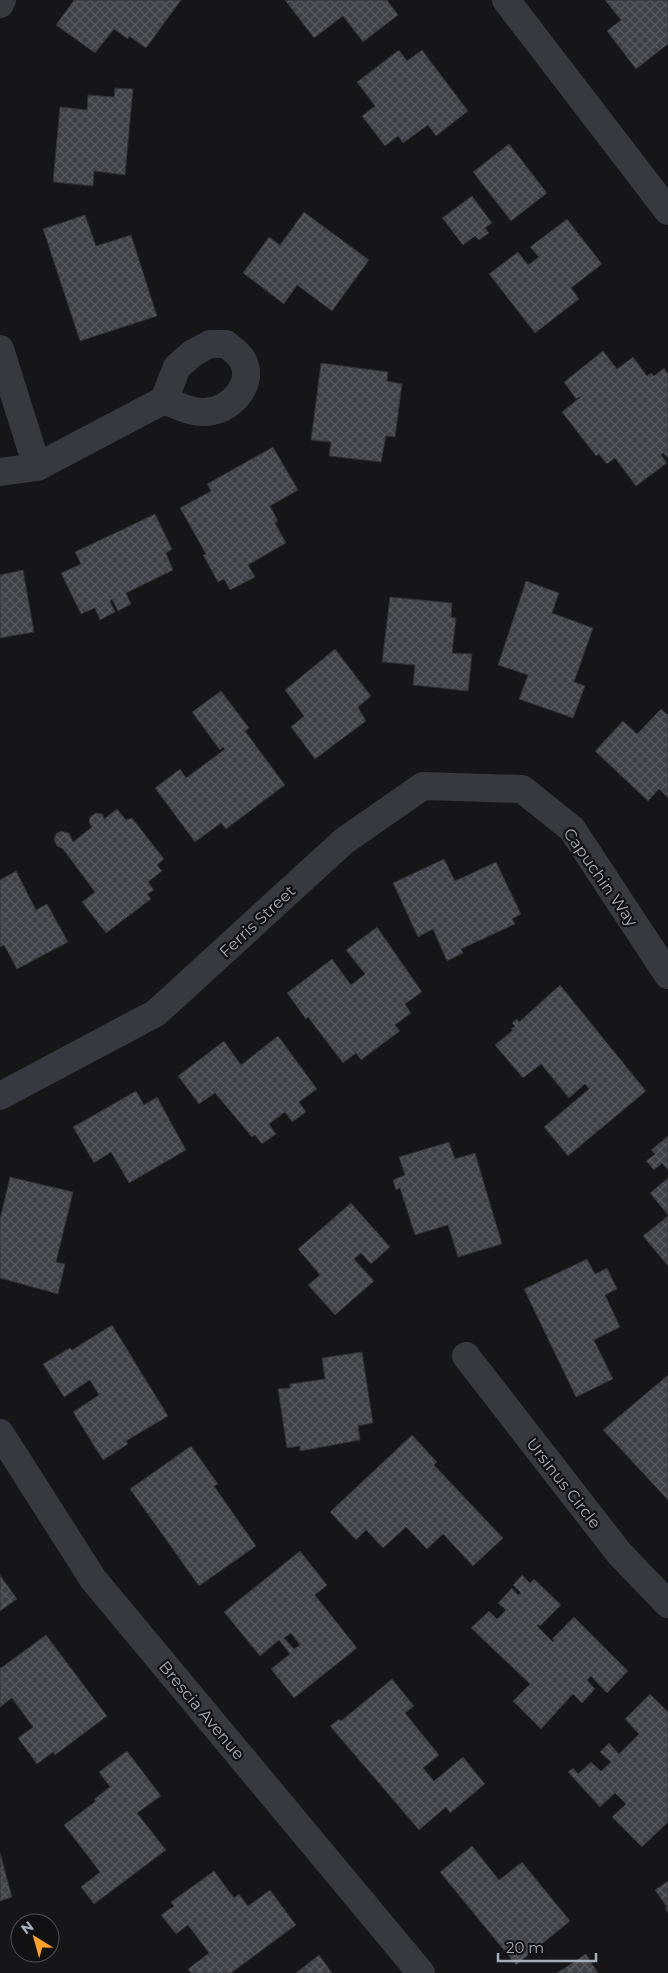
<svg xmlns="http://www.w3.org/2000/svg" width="668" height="1973" viewBox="0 0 668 1973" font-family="Montserrat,sans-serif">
<defs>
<pattern id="building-cross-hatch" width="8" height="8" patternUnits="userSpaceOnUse" patternTransform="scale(1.25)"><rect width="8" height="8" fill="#404146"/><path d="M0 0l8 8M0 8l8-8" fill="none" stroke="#595a5f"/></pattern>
</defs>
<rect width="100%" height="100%" fill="#161619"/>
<!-- building -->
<path fill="url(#building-cross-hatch)" stroke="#303035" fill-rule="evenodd" d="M74 0H181L146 48 129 36 128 39 114 29 95 53 56 25Z
M285 0H387L398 15 363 42 343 16 314 38Z
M605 0H668V44L636 69 607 31 621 20Z
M399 50 407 61 422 50 468 111 436 136 428 125 403 143 398 136 385 146 362 116 375 106 357 82Z
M115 88 133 89 125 175 94 171 93 186 53 182 60 107 87 110 88 95 114 97Z
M509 144 547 193 511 221 473 172Z
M472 196 492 223 485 228 489 233 479 240 475 236 463 245 442 218Z
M304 212 369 260 332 311 297 285 284 304 243 273 269 237 280 245Z
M85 215 96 246 131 235 157 316 80 341 43 229Z
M567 219 602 264 571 288 579 299 535 333 489 274 518 252 528 265 539 257 530 247Z
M603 351 617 369 633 357 647 376 651 373 654 376 664 368 668 374V458L663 453 661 455 667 463 636 486 615 458 607 464 599 454 596 456 562 412 582 396 576 399 564 382Z
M321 363 388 372 387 381 402 384 395 437 386 436 381 462 329 456 331 442 311 440Z
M273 447 298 490 270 506 278 521 275 523 286 543 248 565 255 577 230 590 224 579 218 582 203 555 206 554 180 508 211 491 207 484Z
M155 514 172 549 166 553 173 570 126 593 131 604 118 611 112 599 110 601 115 612 100 620 95 608 81 614 61 573 81 564 75 552Z
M23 570 34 632 0 638V575Z
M526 581 559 593 552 613 593 628 574 682 585 686 573 718 519 699 528 675 498 665Z
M390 597 452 603 451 617 456 618 452 653 472 654 468 691 413 685 415 665 382 662Z
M335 649 371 696 358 707 366 721 315 759 291 727 304 716 285 690Z
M221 691 249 728 245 731 285 785 226 829 221 823 195 842 155 788 180 769 186 778 225 749 223 747 220 750 192 712Z
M661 709 668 715V798L659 789 648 801 595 751 623 721 637 734Z
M117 809 126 820 132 818 164 859 157 865 162 871 148 882 154 890 147 894 151 899 106 933 82 902 95 892 63 849 57 846 54 840 56 834 61 831 69 833 73 842 92 827 89 822 90 817 96 813 103 814 104 819Z
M444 859 455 881 496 862 521 914 512 919 515 924 461 949 463 953 447 961 433 929 418 937 393 883Z
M16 871 36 910 47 904 68 942 17 969 4 945 0 947V880Z
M377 927 422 992 405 1004 411 1013 395 1025 400 1031 361 1060 356 1053 343 1063 308 1017 306 1019 287 993 332 959 351 985 365 974 346 950Z
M560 985 646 1091 568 1156 544 1127 589 1089 585 1084 569 1098 541 1064 523 1078 495 1045 513 1030 511 1029 515 1026 512 1023 517 1019 519 1022Z
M278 1036 317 1089 299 1102 306 1112 292 1122 285 1112 269 1124 276 1134 262 1144 255 1135 252 1137 215 1093 199 1104 178 1076 224 1041 241 1065Z
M136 1091 144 1105 157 1097 186 1150 129 1183 111 1152 94 1163 73 1127Z
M668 1136V1170L662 1163 654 1170 646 1161 655 1154 651 1150Z
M449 1142 455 1159 475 1153 502 1244 458 1257 448 1225 415 1235 400 1188 396 1190 393 1180 405 1175 399 1157Z
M10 1177 73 1192 56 1262 65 1264 58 1294 0 1278V1219Z
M668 1178V1215L650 1193Z
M351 1203 390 1247 371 1264 361 1253 354 1259 374 1281 335 1315 308 1285 320 1275 298 1249Z
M668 1216V1266L643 1236Z
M587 1259 595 1274 607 1268 617 1289 605 1295 620 1327 594 1340 613 1379 576 1397 524 1289Z
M112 1325 168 1416 126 1441 128 1444 103 1460 73 1412 99 1395 90 1380 64 1397 43 1364 70 1348 72 1350Z
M362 1352 373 1423 358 1426 360 1440 300 1451V1446L287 1448 278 1389 290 1388V1384L325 1379 322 1358Z
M668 1375V1500L603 1430Z
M412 1435 437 1462 434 1465 503 1538 473 1566 443 1534 427 1549 406 1527 383 1548 366 1530 356 1540 330 1512Z
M191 1446 218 1484 214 1486 256 1546 199 1586 130 1489Z
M300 1551 327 1585 315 1595 357 1648 294 1698 271 1669 290 1654 279 1640 260 1656 224 1612ZM291 1633 300 1645 294 1649 284 1638Z
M0 1575 17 1599 0 1611Z
M522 1575 530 1583 534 1579 561 1605 540 1626 538 1624 537 1626 553 1642 554 1640 552 1639 574 1617 628 1671 607 1693 591 1676 587 1680 595 1689 582 1703 573 1694 541 1729 513 1701 530 1684 471 1628 489 1611 497 1619 506 1610 498 1603 512 1588 518 1595 521 1593 513 1585Z
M46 1635 107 1716 55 1755 53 1752 37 1764 18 1738 33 1727 12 1698 0 1707V1667L1 1668Z
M392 1679 414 1706 405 1713 439 1755 423 1768 434 1781 463 1757 485 1784 450 1813 446 1807 419 1830 330 1726 339 1719 341 1721Z
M650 1694 668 1712V1822L642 1847 612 1817 626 1804 615 1793 600 1807 568 1772 573 1768 578 1774 591 1762 601 1771 611 1762 600 1752 609 1743 619 1754 639 1734 625 1719Z
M127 1751 161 1796 137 1813 166 1850 94 1904 81 1887 100 1872 64 1825 96 1801 94 1799 110 1787 99 1772Z
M472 1846 499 1880 522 1862 570 1921 516 1965 440 1872Z
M0 1853 12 1897 0 1901Z
M214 1871 234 1898 239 1894 248 1906 270 1890 296 1925 231 1973H191L188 1969 209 1953 188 1925 176 1934 161 1915 174 1906 171 1902Z
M668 1881V1913L665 1908 667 1907 655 1890Z
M586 1954 598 1973H557Z
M319 1955 332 1973H296Z"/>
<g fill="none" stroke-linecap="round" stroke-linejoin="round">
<!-- minor -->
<path stroke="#37393e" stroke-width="28" d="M506 0 668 211
M0 4 2 0
M0 349 37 467
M0 472 37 467 164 400 177 367 193 353 210 344H226C232 349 241 355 244 363 253 385 232 407 212 411 195 415 179 406 164 400
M0 1096 156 1013 344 841 423 786 522 789 572 829 668 975
M466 1356 619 1553 668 1604
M0 1433 93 1579 421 1973"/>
</g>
<g text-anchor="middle" stroke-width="4.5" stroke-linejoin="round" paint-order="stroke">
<!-- street labels -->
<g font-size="16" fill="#a7afba" stroke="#111114">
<text transform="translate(601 877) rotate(55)" y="6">Capuchin Way</text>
<text transform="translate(257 921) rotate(-43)" y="6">Ferris Street</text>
<text transform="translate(564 1483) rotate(52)" y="6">Ursinus Circle</text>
<text transform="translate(202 1710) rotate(50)" y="6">Brescia Avenue</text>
</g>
</g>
<!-- north arrow -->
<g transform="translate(35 1938) rotate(323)"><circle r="24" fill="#111114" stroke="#4d5056"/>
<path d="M0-4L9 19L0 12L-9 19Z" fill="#ffa128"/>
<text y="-8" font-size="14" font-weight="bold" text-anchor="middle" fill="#a7afba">N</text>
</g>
<!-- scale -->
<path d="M498 1953v8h98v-8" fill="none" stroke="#a7afba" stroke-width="2.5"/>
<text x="506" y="1953" font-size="15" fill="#a7afba" stroke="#111114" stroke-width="4" paint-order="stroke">20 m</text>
</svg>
